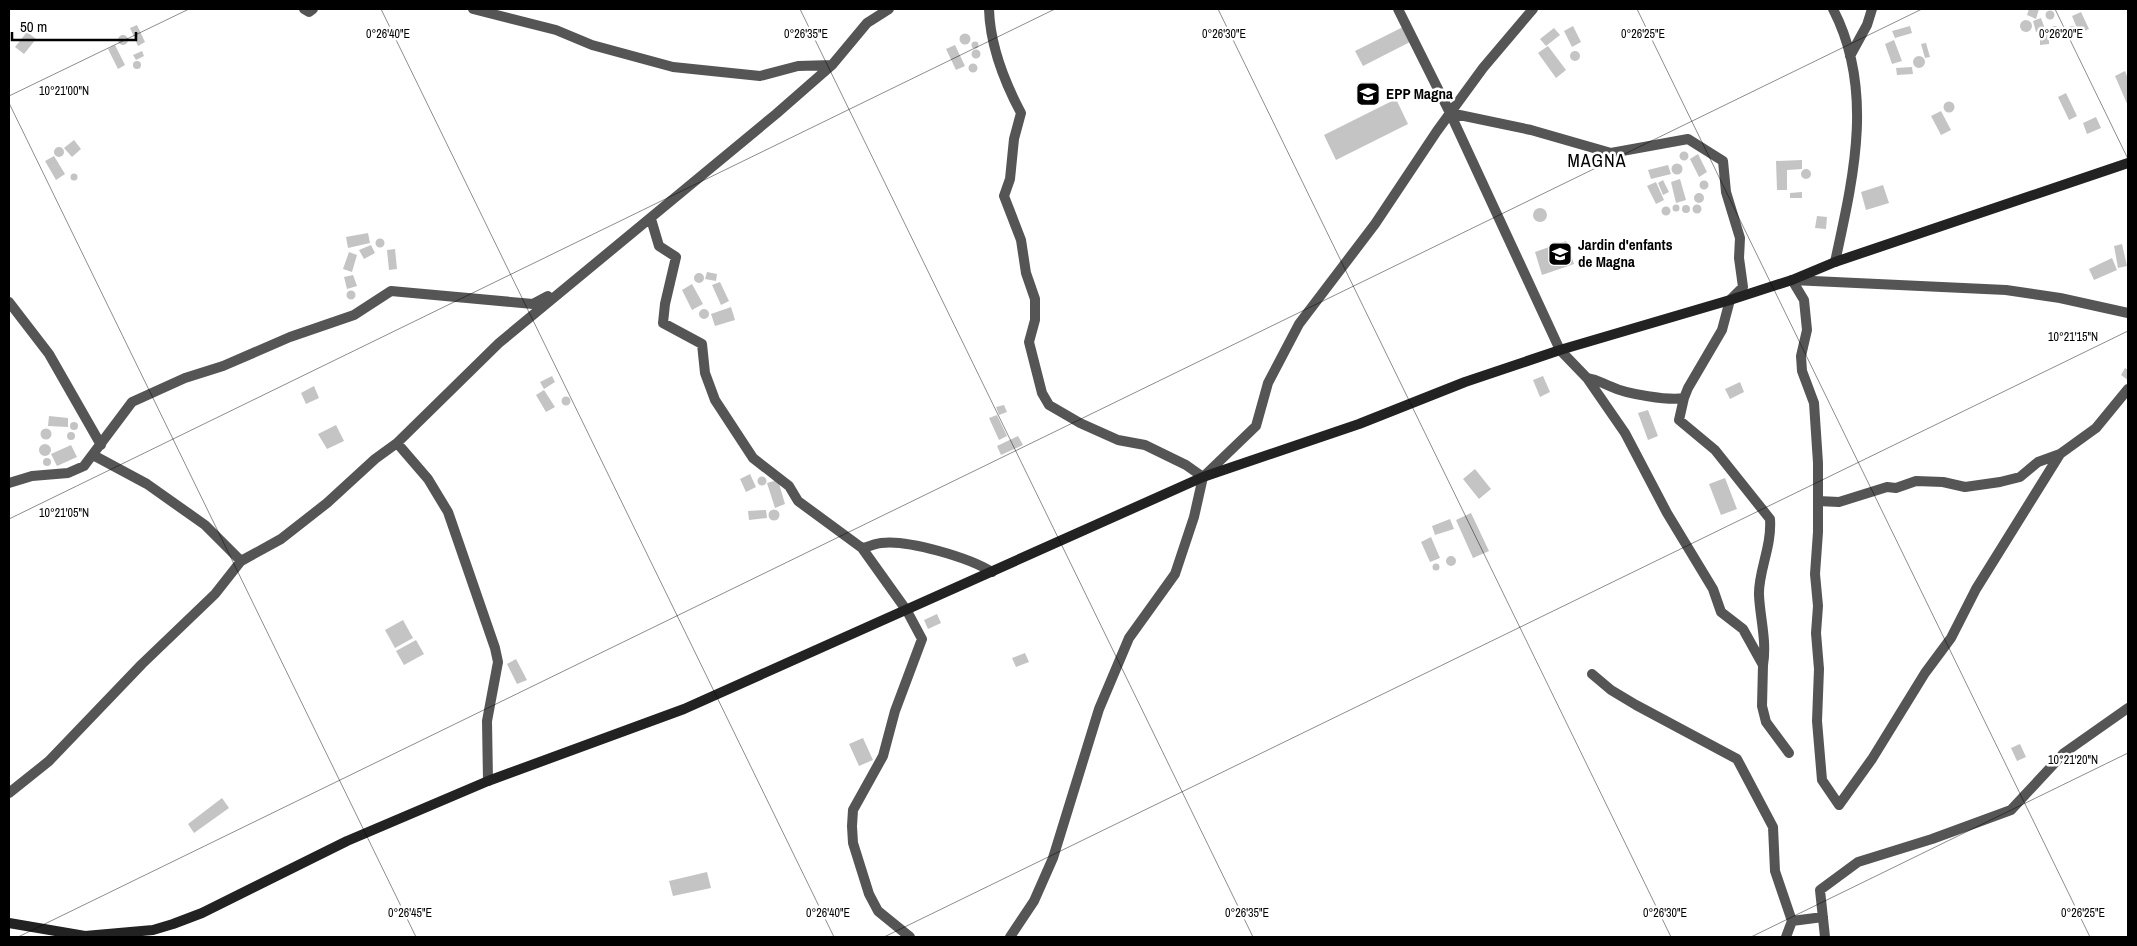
<svg xmlns="http://www.w3.org/2000/svg" width="2137" height="946" viewBox="0 0 2137 946" font-family="'Archivo Narrow',sans-serif">
<rect width="100%" height="100%" fill="#fff"/>
<!-- building -->
<path fill="#c4c4c4" d="M2029 9H2039L2036 19 2027 15Z
M2045.5 15a4.5 4.5 0 1 1 9 0a4.5 4.5 0 1 1-9 0Z
M2081 12 2089 29 2079 33 2072 16Z
M2041 18 2045 29 2036 32 2033 21Z
M2020 26a6 6 0 1 1 12 0a6 6 0 1 1-12 0Z
M137 25 145 42 138 46 130 28Z
M1573 26 1581 42 1572 47 1564 31Z
M1910 26 1912 33 1895 38 1892 31Z
M2068 30a4 4 0 1 1 8 0a4 4 0 1 1-8 0Z
M2051 30a4 4 0 1 1 8 0a4 4 0 1 1-8 0Z
M1403 27 1410 42 1363 66 1355 51Z
M1554 28 1560 35 1546 46 1540 39Z
M2059 32a4 4 0 1 1 8 0a4 4 0 1 1-8 0Z
M27 32 36 39 24 54 15 47Z
M2040 32H2049V44L2040 45Z
M959.5 39a5.5 5.5 0 1 1 11 0a5.5 5.5 0 1 1-11 0Z
M118 40a5 5 0 1 1 10 0a5 5 0 1 1-10 0Z
M1894 40 1902 61 1892 64 1885 44Z
M971.5 45a3.5 3.5 0 1 1 7 0a3.5 3.5 0 1 1-7 0Z
M1926 43 1930 57 1925 58 1921 44Z
M115 45 125 65 118 69 108 49Z
M955 45 965 66 956 70 946 49Z
M1548 46 1566 70 1556 78 1538 53Z
M971.5 54a4.5 4.5 0 1 1 9 0a4.5 4.5 0 1 1-9 0Z
M142 51 144 56 136 60 133 55Z
M1570 56a5 5 0 1 1 10 0a5 5 0 1 1-10 0Z
M1913 62a6 6 0 1 1 12 0a6 6 0 1 1-12 0Z
M133 65a4 4 0 1 1 8 0a4 4 0 1 1-8 0Z
M968.5 68a4.5 4.5 0 1 1 9 0a4.5 4.5 0 1 1-9 0Z
M1912 67 1913 74 1897 75 1896 68Z
M2125 71 2128 79V106L2115 76Z
M2066 93 2077 116 2069 120 2058 97Z
M1396 99 1408 124 1336 160 1324 135Z
M1943.5 107a5.5 5.5 0 1 1 11 0a5.5 5.5 0 1 1-11 0Z
M1941 111 1951 130 1941 135 1931 116Z
M2096 117 2101 128 2087 134 2083 123Z
M74 140 81 149 72 157 64 148Z
M54 152a5 5 0 1 1 10 0a5 5 0 1 1-10 0Z
M1679.5 156a4.5 4.5 0 1 1 9 0a4.5 4.5 0 1 1-9 0Z
M1698 154 1707 172 1699 177 1690 159Z
M54 156 65 174 56 180 45 161Z
M1802 160V169L1787 170V190H1777L1776 161Z
M1671.5 169a5.5 5.5 0 1 1 11 0a5.5 5.5 0 1 1-11 0Z
M1668 165 1671 174 1651 179 1648 170Z
M1801 174a5 5 0 1 1 10 0a5 5 0 1 1-10 0Z
M70.5 177a3.5 3.5 0 1 1 7 0a3.5 3.5 0 1 1-7 0Z
M1680 179 1686 200 1676 203 1671 182Z
M1663 180 1669 192 1663 195 1658 183Z
M1699.5 185a4.5 4.5 0 1 1 9 0a4.5 4.5 0 1 1-9 0Z
M1656 182 1664 200 1656 204 1647 186Z
M1883 185 1889 203 1866 210 1861 192Z
M1802 192V198H1790V193Z
M1694 198a5 5 0 1 1 10 0a5 5 0 1 1-10 0Z
M1692.5 209a4.5 4.5 0 1 1 9 0a4.5 4.5 0 1 1-9 0Z
M1672.5 208a3.5 3.5 0 1 1 7 0a3.5 3.5 0 1 1-7 0Z
M1682 209a4 4 0 1 1 8 0a4 4 0 1 1-8 0Z
M1661.5 211a4.5 4.5 0 1 1 9 0a4.5 4.5 0 1 1-9 0Z
M1533 215a7 7 0 1 1 14 0a7 7 0 1 1-14 0Z
M1817 216 1827 217 1826 229 1815 228Z
M368 233 370 243 348 248 346 237Z
M375.5 243a4.5 4.5 0 1 1 9 0a4.5 4.5 0 1 1-9 0Z
M1566 241 1574 264 1542 275 1535 252Z
M2122 244 2127 266 2118 268 2114 246Z
M371 245 375 253 364 259 359 250Z
M395 249 397 269 389 270 387 250Z
M349 252 357 255 352 272 343 269Z
M2112 258 2117 270 2094 280 2089 269Z
M707 272 717 274 716 281 705 279Z
M694 278a5 5 0 1 1 10 0a5 5 0 1 1-10 0Z
M353 275 357 286 347 289 344 277Z
M720 282 729 301 721 305 712 285Z
M692 284 703 304 692 310 682 290Z
M346.5 295a4.5 4.5 0 1 1 9 0a4.5 4.5 0 1 1-9 0Z
M731 307 735 320 715 326 711 314Z
M699 314a5 5 0 1 1 10 0a5 5 0 1 1-10 0Z
M2125 368 2128 370V380L2121 375Z
M552 376 555 382 544 389 540 382Z
M1543 376 1550 392 1540 397 1533 380Z
M1740 382 1744 392 1730 399 1725 389Z
M314 386 319 398 306 404 301 393Z
M544 390 555 407 546 412 536 395Z
M561.5 401a4.5 4.5 0 1 1 9 0a4.5 4.5 0 1 1-9 0Z
M1004 405 1007 412 999 415 996 407Z
M1648 410 1658 436 1648 440 1638 413Z
M997 415 1007 436 999 440 989 418Z
M49 416 68 418V427L48 426Z
M70 426a4 4 0 1 1 8 0a4 4 0 1 1-8 0Z
M336 425 344 441 327 449 318 434Z
M40.5 434a5.5 5.5 0 1 1 11 0a5.5 5.5 0 1 1-11 0Z
M67 436a4 4 0 1 1 8 0a4 4 0 1 1-8 0Z
M1018 436 1023 445 1001 455 997 446Z
M39 450a6 6 0 1 1 12 0a6 6 0 1 1-12 0Z
M71 445 77 457 57 466 51 454Z
M43 462a4 4 0 1 1 8 0a4 4 0 1 1-8 0Z
M1475 469 1491 489 1479 499 1463 479Z
M750 474 756 487 746 492 740 479Z
M757.5 481a4.5 4.5 0 1 1 9 0a4.5 4.5 0 1 1-9 0Z
M1725 478 1737 509 1721 515 1709 484Z
M778 480 785 504 775 508 767 483Z
M768.5 515a5.5 5.5 0 1 1 11 0a5.5 5.5 0 1 1-11 0Z
M766 510 767 518 749 520 748 511Z
M1471 513 1489 551 1473 558 1456 520Z
M1450 519 1454 529 1435 535 1432 526Z
M1431 537 1440 558 1430 562 1421 542Z
M1446 561a5 5 0 1 1 10 0a5 5 0 1 1-10 0Z
M1432.5 567a3.5 3.5 0 1 1 7 0a3.5 3.5 0 1 1-7 0Z
M937 614 941 623 928 629 924 620Z
M403 620 413 638 395 648 385 630Z
M416 640 424 654 404 665 396 651Z
M1025 653 1029 662 1016 667 1012 658Z
M516 659 527 680 517 684 507 664Z
M863 738 873 760 859 766 849 744Z
M2020 744 2026 757 2017 761 2011 748Z
M222 798 229 808 194 833 188 824Z
M707 872 711 888 673 896 669 881Z"/>
<g fill="none" stroke-linecap="round" stroke-linejoin="round">
<!-- street -->
<path stroke="#555" stroke-width="10" d="M304 9 309 12 313 9
M473 9 556 30 592 45 673 67 760 76 798 66 832 65
M989 9C990 44 1004 81 1021 113L1014 139 1010 179 1004 196 1021 240 1026 273 1035 299V320L1029 342 1042 393 1049 405 1080 423 1118 440 1145 445 1186 465 1203 477
M1398 9 1450 113 1560 350 1587 378 1625 433 1667 513 1713 589 1721 612 1743 629 1763 665 1762 706 1766 722 1789 753
M1833 9C1875 90 1853 179 1835 262
M1850 56 1867 25 1872 9
M1450 113 1531 130 1611 153 1688 139 1723 161 1726 192 1740 238 1739 258 1743 287 1730 300 1722 330 1688 388 1684 398C1670 401 1626 394 1612 387 1601 383 1599 380 1587 378
M651 219 659 246 676 257 665 304 663 323 702 344 705 373 715 400 753 458 789 486 798 501 862 548 907 611 922 639 895 711 883 756 853 810 852 826 853 843 869 894 878 911 910 937
M1792 280 1804 300 1807 330 1801 356 1802 371 1814 403 1818 463V532L1815 574 1818 606 1816 633 1819 669 1817 721 1822 780 1839 805 1872 759 1925 673 1951 638 1976 589 2060 454 2096 428 2128 389
M1792 280 2006 290 2060 298 2128 313
M9 302 49 354 101 445
M1684 398 1679 420 1715 450 1770 519C1772 547 1758 572 1759 595 1760 618 1767 641 1763 665
M397 443 428 479 448 512 495 648 498 662 487 721 488 781
M93 455 147 484 205 525 241 561
M9 483 32 476 68 473 84 466 132 402 185 378 223 366 290 337 354 315 391 291 533 304 548 296
M1818 501 1839 502 1887 487 1896 488 1916 481 1943 482 1965 487 2000 482 2020 477 2038 462 2060 454
M862 548C868 547 874 544 881 543 907 539 970 558 992 572
M1592 674 1611 690 1636 705 1737 759 1773 827 1775 871 1792 921
M9 793 49 761 142 664 215 594 241 561 281 539 327 503 375 459 397 443 499 343 776 114 832 65 867 23 889 9
M1010 937 1034 901 1053 858 1099 709 1129 638 1175 574 1194 517 1203 477 1256 426 1268 383 1299 324 1375 224 1437 131 1483 68 1533 9
M1786 937 1792 921 1823 917
M1825 937 1820 890 1858 862 1932 839 2011 810 2064 753 2128 708"/>
<!-- secondary -->
<path stroke="#222" stroke-width="10" d="M9 923 85 936 153 930 173 924 202 913 347 841 488 781 684 709 1203 477 1359 424 1465 382 1560 350 1730 300 1792 280 1835 262 2128 163"/>
</g>
<!-- ticks -->
<path fill="none" stroke="#000" stroke-width="1" stroke-opacity="0.45" d="M381 9 834 937M800 9 1253 937M1218 9 1671 937M1637 9 2090 937M2055 9 2128 159M9 96 189 9M9 103 416 937M9 519 1055 9M18 937 1922 9M884 937 2128 331M1751 937 2128 753"/>
<!-- icons -->
<defs>
<g id="school-square" transform="scale(1.25)"><rect x="-9" y="-9" width="18" height="18" rx="4" fill="#000" stroke="#fff"/><path d="M0-5L7-2L0 1L-7-2ZM-4 1L0 2.5L4 1V4Q0 6-4 4Z" fill="#fff"/></g>
</defs>
<g fill-rule="evenodd">
<use href="#school-square" x="1368" y="94"/>
<use href="#school-square" x="1560" y="254"/>
</g>
<g text-anchor="middle" stroke-width="5" stroke-linejoin="round" paint-order="stroke">
<!-- poi labels -->
<g font-size="15" font-weight="bold" fill="#000" stroke="#fff" text-anchor="start">
<text x="1386" y="99">EPP Magna</text>
<text x="1578" y="250">Jardin d'enfants<tspan x="1578" dy="17">de Magna</tspan></text>
</g>
<!-- quarter labels -->
<g font-size="18" letter-spacing="1" fill="#000" stroke="#fff">
<text x="1597" y="167">MAGNA</text>
</g>
</g>
<g font-size="12" text-anchor="middle" fill="#000" stroke="#fff" stroke-width="5" stroke-linejoin="round" paint-order="stroke">
<text x="388" y="38">0°26'40"E</text>
<text x="1224" y="38">0°26'30"E</text>
<text x="806" y="38">0°26'35"E</text>
<text x="1643" y="38">0°26'25"E</text>
<text x="2061" y="38">0°26'20"E</text>
<text x="64" y="95">10°21'00"N</text>
<text x="2073" y="341">10°21'15"N</text>
<text x="64" y="517">10°21'05"N</text>
<text x="2073" y="764">10°21'20"N</text>
<text x="410" y="917">0°26'45"E</text>
<text x="828" y="917">0°26'40"E</text>
<text x="1247" y="917">0°26'35"E</text>
<text x="1665" y="917">0°26'30"E</text>
<text x="2083" y="917">0°26'25"E</text>
</g>
<!-- border -->
<rect width="2137" height="946" fill="none" stroke="#000000" stroke-width="20"/>
<!-- scale -->
<path d="M12 32v8h124v-8" fill="none" stroke="#000000" stroke-width="2.5"/>
<text x="20" y="32" font-size="15" fill="#000000" stroke="#ffffff" stroke-width="4" paint-order="stroke">50 m</text>
</svg>
